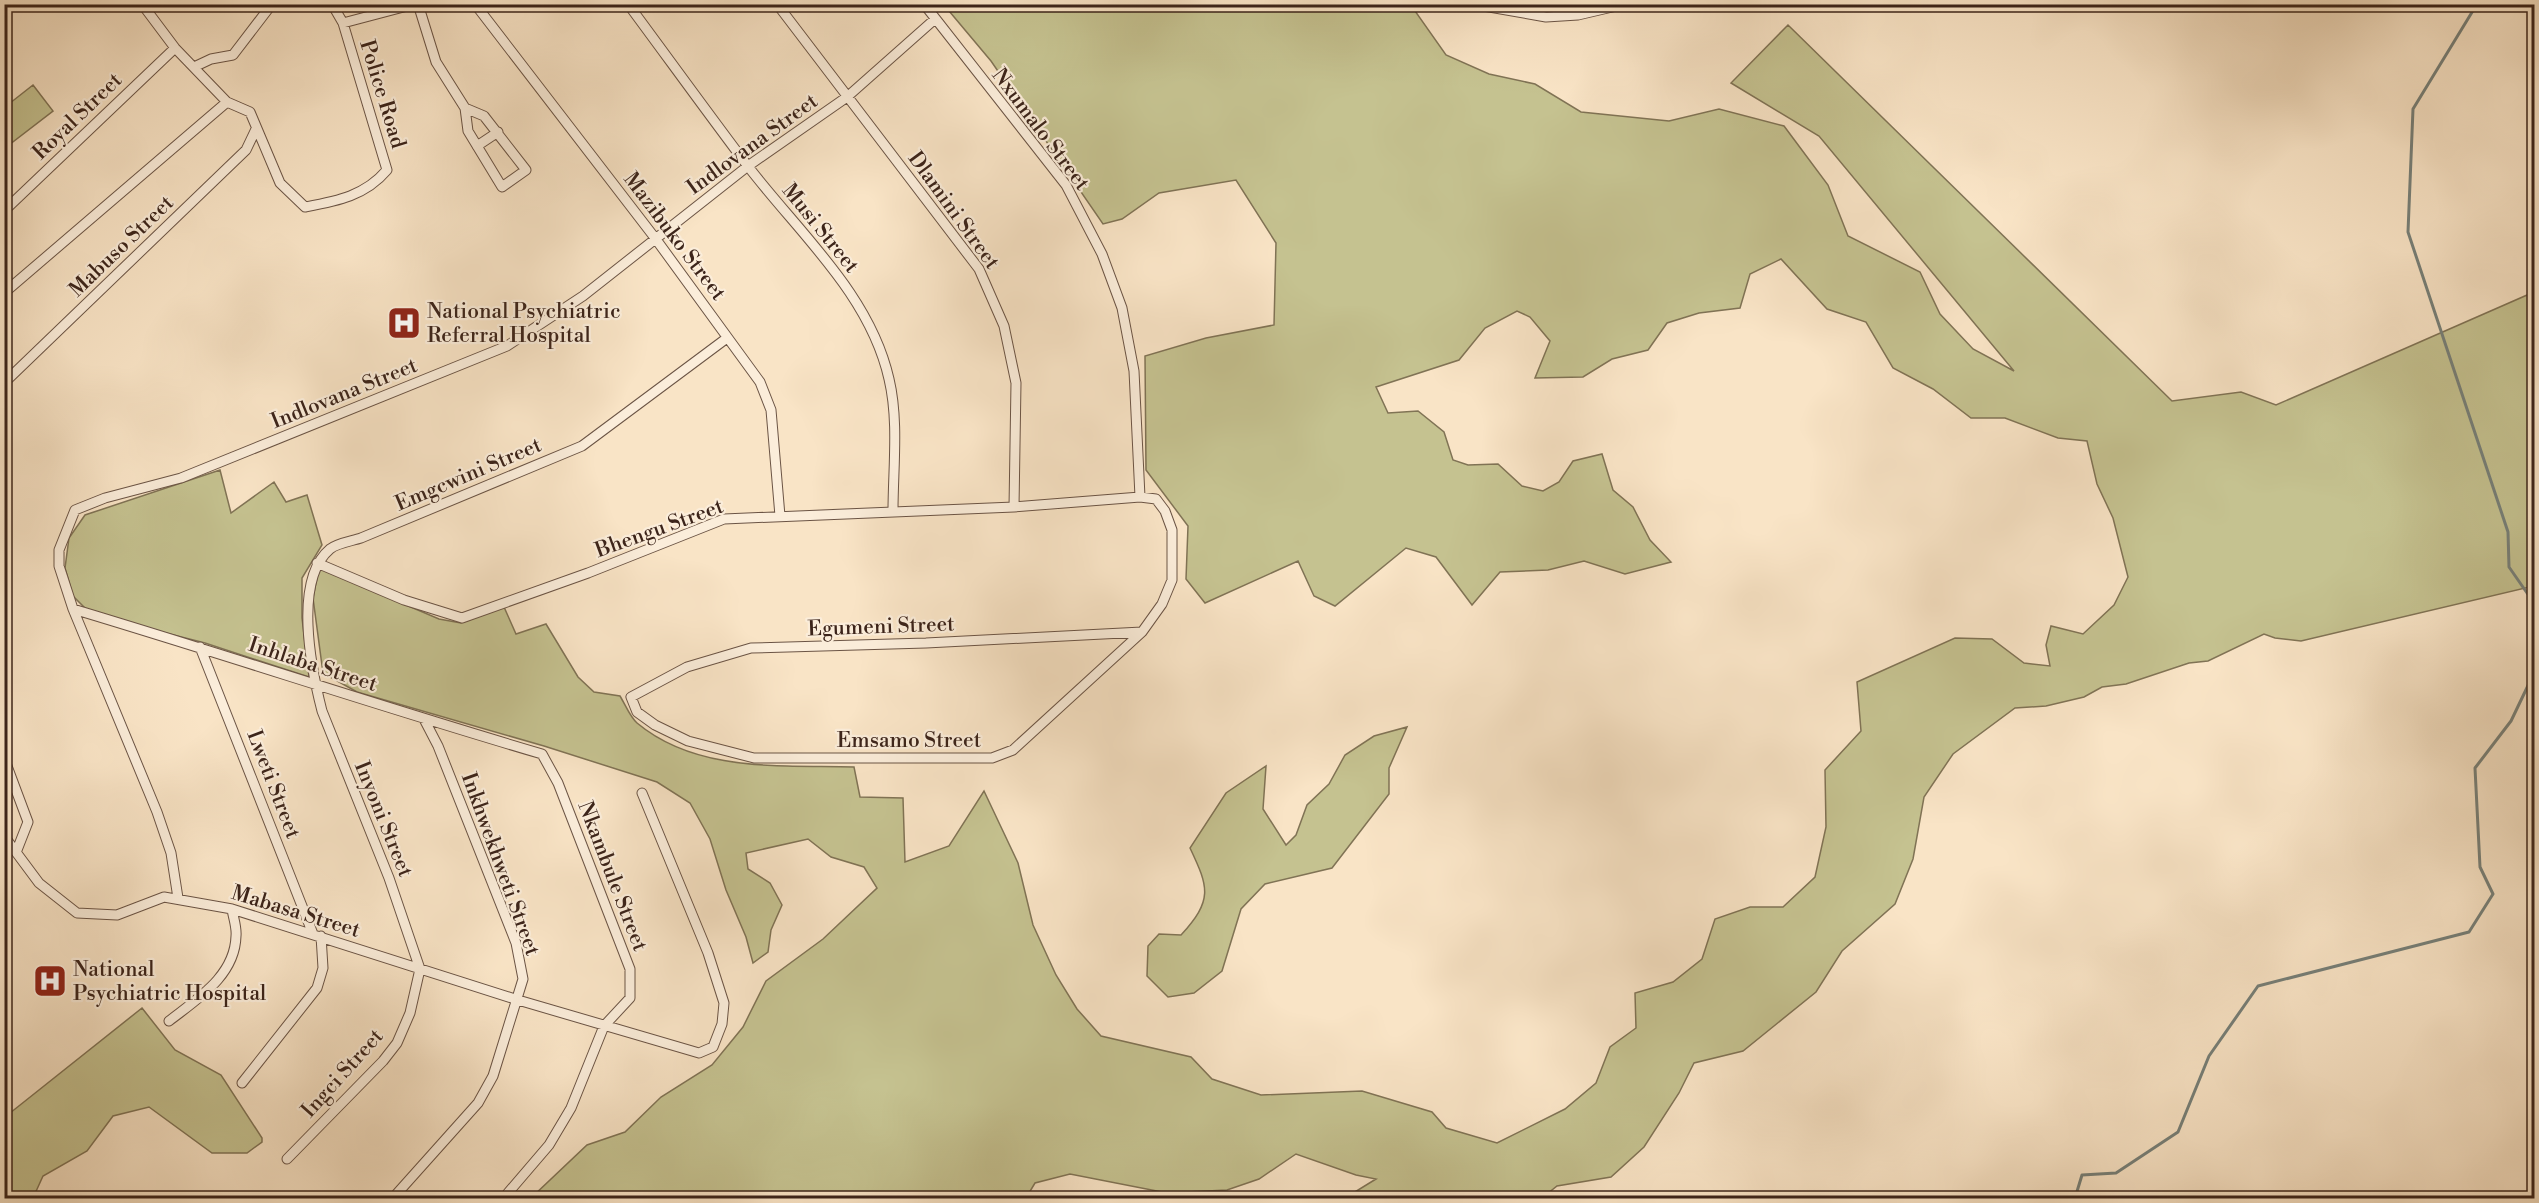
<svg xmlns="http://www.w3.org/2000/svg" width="2539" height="1203" viewBox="0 0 2539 1203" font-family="'Libre Bodoni',serif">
<rect width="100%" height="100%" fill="#f9e4c6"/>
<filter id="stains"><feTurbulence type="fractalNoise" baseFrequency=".00333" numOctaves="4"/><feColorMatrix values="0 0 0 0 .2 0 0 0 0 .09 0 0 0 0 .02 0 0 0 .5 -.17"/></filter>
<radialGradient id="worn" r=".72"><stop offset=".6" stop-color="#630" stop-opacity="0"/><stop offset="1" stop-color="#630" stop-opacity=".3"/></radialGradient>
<!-- green -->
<path fill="#c5c290" stroke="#807355" stroke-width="1.5" d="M944 5H1407L1413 8 1446 55 1489 74 1535 84 1581 112 1669 121 1719 109 1784 126 1828 185 1848 236 1920 272 1940 314 1973 349 2014 371 1819 136 1731 83 1788 25 2172 401 2241 392 2276 405 2534 292V586L2301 641 2275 638 2264 634 2208 661 2189 663 2126 684 2102 687 2084 697 2046 706 2015 708 1953 754 1924 797 1913 859 1895 904 1842 951 1816 992 1743 1051 1694 1063 1679 1093 1644 1147 1611 1177 1557 1186 1542 1198H1345L1376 1179 1356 1175 1296 1154 1259 1179 1227 1190 1167 1193 1070 1174 1035 1183 1026 1198H856L851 1194H808L789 1198H531L587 1145 625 1132 661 1097 712 1065 743 1027 766 981 823 939 877 888 864 867 831 857 808 839 746 853 748 869 770 883 782 905 771 930 768 952 753 963 746 937 726 890 710 839 690 803 657 782 544 746 357 692 323 673 313 598 319 568 439 619 461 623 504 607 516 634 546 624 578 677 594 692 620 696C625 704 630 717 637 723 697 773 781 765 854 767L860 797 903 798 905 862 949 846 984 791 1018 863 1033 925 1056 975 1077 1009 1101 1036 1191 1057 1212 1079 1261 1095 1362 1091 1432 1112 1446 1128 1497 1143 1565 1109 1596 1083 1610 1047 1636 1028 1635 993 1673 982 1702 959 1715 919 1750 907H1783L1815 877 1826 827 1825 770 1861 731 1857 682 1955 638 1992 639 2024 663 2050 666 2046 645 2051 626 2083 634 2114 605 2128 577 2113 518 2097 484 2087 441 2058 438 2005 418H1971L1933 389 1893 368 1866 322 1827 309 1781 259 1750 274 1740 308 1699 313 1667 323 1648 350 1612 359 1583 377 1535 378 1550 341 1530 317 1517 311 1485 328 1459 360 1376 387 1388 413 1418 411 1444 432 1453 460 1468 465 1498 464 1522 486 1543 491 1559 482 1573 461 1602 454 1613 490 1633 507 1650 540 1671 562 1625 574 1584 561 1548 570 1500 572 1472 605 1436 557 1406 548 1335 606 1314 596 1298 561 1205 603 1186 579 1188 526 1146 470 1145 356 1206 338 1274 325 1276 243 1236 180 1159 193 1122 219 1103 224 991 61Z
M33 85 53 111 5 148V107Z
M220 470 231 513 274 482 286 502 307 495 322 545 302 578V618L309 677 205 643 91 614 73 596 65 568 69 538 85 515Z
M1407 727 1389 768V794L1332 868 1265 884 1241 909 1222 971 1194 993 1168 997 1147 976 1148 946 1159 934 1181 935C1213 900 1209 888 1190 848L1226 793 1266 766 1263 809 1286 845 1296 835 1307 805 1329 784 1345 755 1374 736Z
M142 1008 175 1050 221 1075 262 1138V1142L247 1153H212L149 1107 113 1116 87 1151 43 1176 33 1198H5V1117Z"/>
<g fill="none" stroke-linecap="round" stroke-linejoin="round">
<!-- stream -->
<path stroke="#778079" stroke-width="3" d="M2477 4 2413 109 2408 232 2508 532 2509 567 2534 603
M2075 1198 2082 1175 2116 1173 2178 1132 2209 1056 2258 986 2469 932 2493 894 2480 867 2475 768 2511 721 2534 673"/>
<!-- minor casing -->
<g stroke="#6b5445" stroke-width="11">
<path id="minor" d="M142 4 175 48 227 102 250 112 280 183 305 207C337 201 365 196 387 170L343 23 332 4
M418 4 436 62 465 108 468 131 502 187 526 170 484 116 465 108
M475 4 655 238 760 382 771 410 780 516
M628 4C668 58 707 112 747 165 798 232 870 294 889 379 899 421 893 469 893 511
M777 4 979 269 1004 326 1016 383 1014 507
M924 4 1066 185 1102 254 1122 308 1134 371 1140 497
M1472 4 1546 17 1578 15 1625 4
M343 23 415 4
M194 67 211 59 233 55 272 4
M477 146 498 132
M4 211 175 48
M4 293 227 102
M4 383 246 150 256 129
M317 563 404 600 462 618 588 573 724 519 1014 507 1140 497 1156 499 1165 511 1172 530V580L1162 604 1142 632 1013 750 992 758H754L688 741 655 725 637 712 631 697 687 667 751 648 926 643 1142 632
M73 609C230 656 385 708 542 754L558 783 630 969V998L604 1026 571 1108 549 1145 507 1194
M200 647 313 934
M4 758 28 822 17 850
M4 836 39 883 77 913 117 915 164 897 232 909 518 1000 699 1053 713 1047 722 1024 724 1003 708 953 642 793
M178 898 171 853 157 812 73 609 59 566V550L75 510 105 498 181 478 507 346 583 296 748 166 847 97 935 19
M169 1021C197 999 235 976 236 936 237 927 233 917 232 909
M242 1083 317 988 323 968 321 936
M287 1159 383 1061 397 1043 410 1013 420 969 389 878 322 711C311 668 293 580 330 549 337 543 352 541 361 538L582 446 727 338
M393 1198 478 1103 493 1076 523 979 516 943 438 746 425 721"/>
</g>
<!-- minor -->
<use href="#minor" stroke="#fbedda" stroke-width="9"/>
</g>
<!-- icons -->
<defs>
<g id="hospital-square" transform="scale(1.725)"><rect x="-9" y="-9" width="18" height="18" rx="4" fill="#8f2418" stroke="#fbedda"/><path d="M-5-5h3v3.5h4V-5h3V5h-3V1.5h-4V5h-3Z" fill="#fff"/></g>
</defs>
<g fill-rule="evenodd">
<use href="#hospital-square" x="404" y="323"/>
<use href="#hospital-square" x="50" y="981"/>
</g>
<g text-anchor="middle" stroke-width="4.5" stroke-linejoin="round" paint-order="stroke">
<!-- street labels -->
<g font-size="21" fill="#3c241a" stroke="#fbedda">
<text transform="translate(383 94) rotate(73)" y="7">Police Road</text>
<text transform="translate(77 116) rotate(-44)" y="7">Royal Street</text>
<text transform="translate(1041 129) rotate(53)" y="7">Nxumalo Street</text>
<text transform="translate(752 144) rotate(-36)" y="7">Indlovana Street</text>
<text transform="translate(954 210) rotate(54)" y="7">Dlamini Street</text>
<text transform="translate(821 228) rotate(51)" y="7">Musi Street</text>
<text transform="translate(675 236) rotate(53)" y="7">Mazibuko Street</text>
<text transform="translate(121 246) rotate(-44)" y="7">Mabuso Street</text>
<text transform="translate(344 393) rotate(-22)" y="7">Indlovana Street</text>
<text transform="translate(468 474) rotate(-23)" y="7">Emgcwini Street</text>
<text transform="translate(659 528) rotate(-20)" y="7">Bhengu Street</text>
<text transform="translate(881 626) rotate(-2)" y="7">Egumeni Street</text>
<text transform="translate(313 664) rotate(18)" y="7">Inhlaba Street</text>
<text x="909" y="747">Emsamo Street</text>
<text transform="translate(274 784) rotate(69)" y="7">Lweti Street</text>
<text transform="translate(384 819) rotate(68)" y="7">Inyoni Street</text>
<text transform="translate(501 864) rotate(70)" y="7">Inkhwekhweti Street</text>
<text transform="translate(613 876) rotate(69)" y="7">Nkambule Street</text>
<text transform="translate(296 911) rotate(17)" y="7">Mabasa Street</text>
<text transform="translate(342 1073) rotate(-48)" y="7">Ingci Street</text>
</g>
<!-- poi labels -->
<g font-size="21" fill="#3c241a" stroke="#fbedda" text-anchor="start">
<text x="427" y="318">National Psychiatric<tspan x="427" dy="24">Referral Hospital</tspan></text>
<text x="73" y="976">National<tspan x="73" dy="24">Psychiatric Hospital</tspan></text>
</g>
</g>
<!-- margin -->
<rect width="2539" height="1203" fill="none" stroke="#f9e4c6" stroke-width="24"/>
<rect x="6" y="6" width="2527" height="1191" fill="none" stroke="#3c241a" stroke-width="3"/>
<rect x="12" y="12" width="2515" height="1179" fill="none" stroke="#3c241a" stroke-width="1.5"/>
<rect width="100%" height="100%" filter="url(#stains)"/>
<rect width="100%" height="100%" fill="url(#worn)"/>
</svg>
